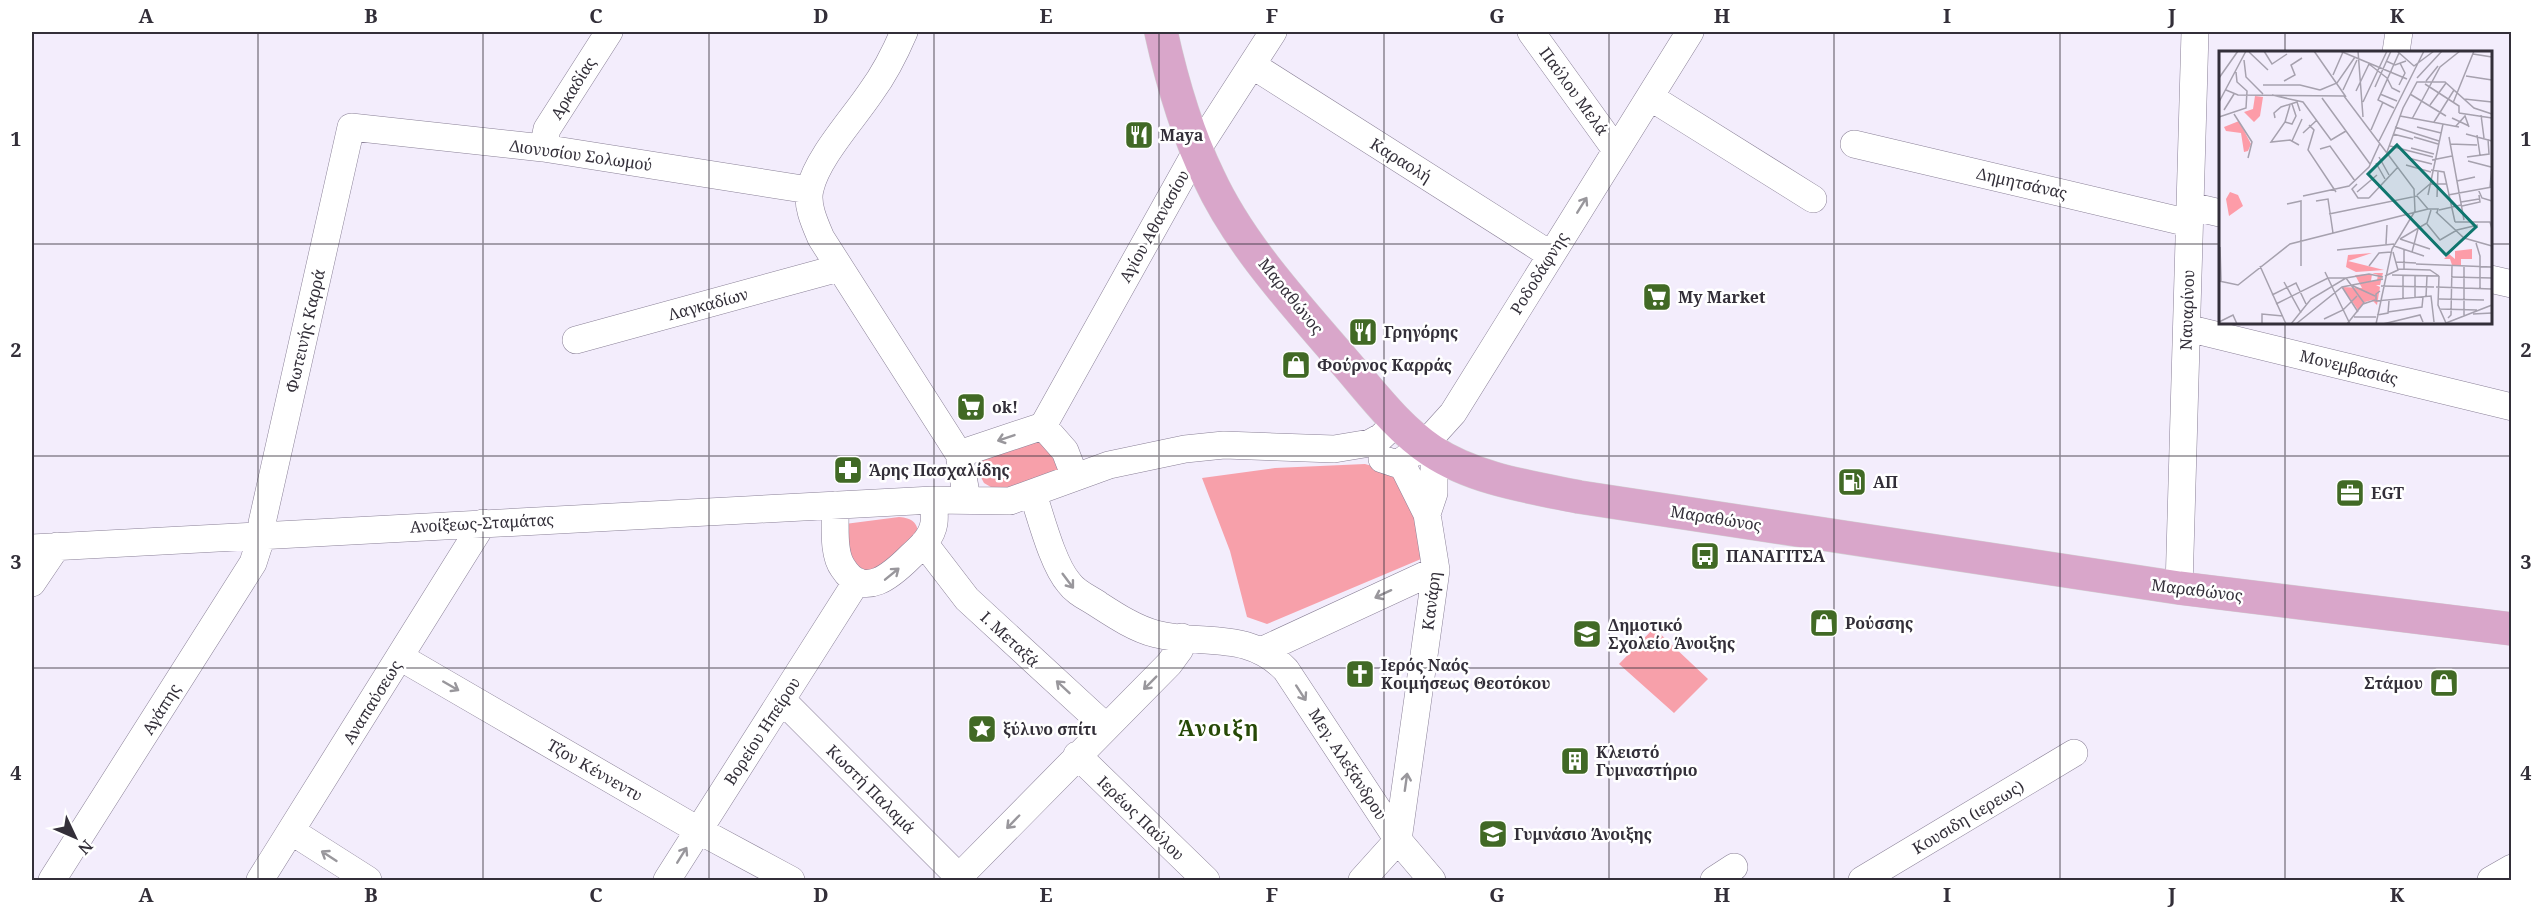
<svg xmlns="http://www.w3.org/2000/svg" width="2543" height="912" viewBox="0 0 2543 912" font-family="'Noto Serif',serif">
<rect width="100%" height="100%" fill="#f3edfc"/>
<!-- green -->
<path fill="#f7a0aa" d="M1039 440 1048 445 1060 471 1058 477 996 490 984 483 976 468 980 460Z
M1365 464 1397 473 1416 512 1421 559 1267 624 1247 617 1230 551 1202 478 1275 468Z
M899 517C912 518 917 522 919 535L877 574 856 570 839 533 845 524Z
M1654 628 1708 679 1674 713 1619 664Z"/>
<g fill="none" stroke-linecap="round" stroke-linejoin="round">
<!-- minor casing -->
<g stroke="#8a8097" stroke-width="28">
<path id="minor" d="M904 32C895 53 885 73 871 92 853 119 817 158 810 189 806 205 815 224 821 238L959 454
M1531 32 1616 150
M2396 52 2399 32
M1252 65 1551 255
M1650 97 1813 199
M1854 144 2189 223
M543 148 547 129 609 32
M2190 206 2220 213
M2490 279 2512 284
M2187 328 2512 407
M576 340 839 268
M1043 426 1197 150 1273 32
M1382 459 1403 466 1427 514
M1399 463 1424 445 1453 413 1690 32
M1033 494C1041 518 1053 565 1069 583 1076 593 1089 598 1099 605 1116 616 1136 629 1156 634 1204 646 1248 630 1286 670L1398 840 1432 880
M967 499 959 454 1043 426 1065 451 1075 477
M835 505C836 523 832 553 843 568 864 601 893 574 911 556 921 547 932 537 934 523 935 515 934 507 933 500
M924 543 967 599 1106 727
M32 548 933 500 1010 501 1109 465 1185 449 1224 445 1334 449 1370 443 1381 437 1397 422
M32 583 57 546
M2179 588 2195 32
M1263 650 1436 570
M400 657 698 830 791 880
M782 700 959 877
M1077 755 1206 880
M291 831 368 880
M52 880 253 563 262 535V523L351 127 543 148 809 190
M260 880 483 523
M667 880 857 581
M956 880 1169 664 1180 649 1182 637
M1362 880 1398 840 1436 570 1427 514 1434 493V452
M1714 880 1734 867
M1862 880 2074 753
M2491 880 2512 868"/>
</g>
<!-- major casing -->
<g stroke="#d2d1d3" stroke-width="34">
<path id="major" d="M1161 32C1172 82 1186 131 1209 178 1240 245 1295 304 1343 360 1371 392 1397 428 1432 451 1474 479 1530 487 1579 497L2179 588 2512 629"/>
</g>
<!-- minor -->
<use href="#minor" stroke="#fff" stroke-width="27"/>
<!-- major -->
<use href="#major" stroke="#d9a6ca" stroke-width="33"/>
</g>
<!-- one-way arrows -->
<defs><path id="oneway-shaft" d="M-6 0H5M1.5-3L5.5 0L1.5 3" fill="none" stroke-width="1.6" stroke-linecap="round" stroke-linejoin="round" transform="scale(1.5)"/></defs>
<g stroke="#99979c">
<use href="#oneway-shaft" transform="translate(1582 205) rotate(-58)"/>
<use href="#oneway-shaft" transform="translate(1006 438) rotate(161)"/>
<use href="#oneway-shaft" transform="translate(892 574) rotate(-39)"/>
<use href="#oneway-shaft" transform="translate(1068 581) rotate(53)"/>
<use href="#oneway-shaft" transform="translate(1383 594) rotate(155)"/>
<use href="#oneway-shaft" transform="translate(1150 683) rotate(135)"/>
<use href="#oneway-shaft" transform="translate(451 686) rotate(30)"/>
<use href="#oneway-shaft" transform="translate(1063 687) rotate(-137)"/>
<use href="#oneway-shaft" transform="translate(1301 693) rotate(57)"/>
<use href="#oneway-shaft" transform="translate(1406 782) rotate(-82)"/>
<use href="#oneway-shaft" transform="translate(1013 822) rotate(134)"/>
<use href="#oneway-shaft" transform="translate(682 855) rotate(-58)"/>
<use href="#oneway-shaft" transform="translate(329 856) rotate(-147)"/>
</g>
<!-- grid -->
<path fill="none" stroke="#332f39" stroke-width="1.5" stroke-opacity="0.55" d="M258 32V880M483 32V880M709 32V880M934 32V880M1159 32V880M1384 32V880M1609 32V880M1834 32V880M2060 32V880M2285 32V52M32 244H2220M2490 244H2512M2285 322V880M32 456H2512M32 668H2512"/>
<!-- icons -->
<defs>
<g id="restaurant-square" transform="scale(1.5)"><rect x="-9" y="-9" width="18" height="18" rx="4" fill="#416925" stroke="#fff"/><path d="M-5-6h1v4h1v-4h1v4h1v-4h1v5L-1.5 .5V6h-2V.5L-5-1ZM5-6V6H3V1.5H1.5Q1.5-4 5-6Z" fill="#fff"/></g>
<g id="supermarket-square" transform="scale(1.5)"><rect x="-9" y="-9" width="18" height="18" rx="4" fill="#416925" stroke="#fff"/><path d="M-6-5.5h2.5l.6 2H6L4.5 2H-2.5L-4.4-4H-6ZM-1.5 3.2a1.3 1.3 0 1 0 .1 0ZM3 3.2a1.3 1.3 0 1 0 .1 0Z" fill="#fff"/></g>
<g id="shop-square" transform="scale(1.5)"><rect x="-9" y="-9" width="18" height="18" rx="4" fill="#416925" stroke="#fff"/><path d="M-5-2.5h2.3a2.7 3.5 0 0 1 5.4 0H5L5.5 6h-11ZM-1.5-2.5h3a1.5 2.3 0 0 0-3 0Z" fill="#fff"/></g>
<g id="pharmacy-square" transform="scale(1.5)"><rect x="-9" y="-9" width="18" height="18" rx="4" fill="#416925" stroke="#fff"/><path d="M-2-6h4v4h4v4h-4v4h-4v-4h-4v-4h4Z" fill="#fff"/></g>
<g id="fuel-square" transform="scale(1.5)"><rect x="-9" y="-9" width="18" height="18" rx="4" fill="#416925" stroke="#fff"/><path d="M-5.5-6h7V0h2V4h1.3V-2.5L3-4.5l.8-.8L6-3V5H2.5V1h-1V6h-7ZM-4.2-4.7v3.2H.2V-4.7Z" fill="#fff"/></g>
<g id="office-square" transform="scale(1.5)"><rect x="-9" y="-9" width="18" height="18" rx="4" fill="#416925" stroke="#fff"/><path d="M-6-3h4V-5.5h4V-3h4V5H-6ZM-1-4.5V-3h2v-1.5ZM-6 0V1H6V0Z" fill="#fff"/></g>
<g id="bus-square" transform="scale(1.5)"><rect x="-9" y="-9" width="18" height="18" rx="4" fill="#416925" stroke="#fff"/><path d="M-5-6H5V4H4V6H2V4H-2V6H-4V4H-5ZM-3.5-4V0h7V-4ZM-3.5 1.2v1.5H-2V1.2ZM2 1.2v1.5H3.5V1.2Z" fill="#fff"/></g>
<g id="school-square" transform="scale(1.5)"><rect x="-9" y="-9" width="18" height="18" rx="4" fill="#416925" stroke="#fff"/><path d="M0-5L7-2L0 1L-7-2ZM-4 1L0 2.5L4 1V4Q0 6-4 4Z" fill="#fff"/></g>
<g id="church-square" transform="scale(1.5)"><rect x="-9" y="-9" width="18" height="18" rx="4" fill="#416925" stroke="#fff"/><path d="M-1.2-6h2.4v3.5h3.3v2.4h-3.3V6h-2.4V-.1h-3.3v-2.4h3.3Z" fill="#fff"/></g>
<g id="sight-square" transform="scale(1.5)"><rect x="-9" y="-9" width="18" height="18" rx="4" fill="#416925" stroke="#fff"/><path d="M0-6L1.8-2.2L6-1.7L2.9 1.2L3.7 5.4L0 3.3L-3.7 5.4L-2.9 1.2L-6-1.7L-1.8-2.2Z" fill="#fff"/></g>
<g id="building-square" transform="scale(1.5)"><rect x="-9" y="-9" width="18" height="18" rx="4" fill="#416925" stroke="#fff"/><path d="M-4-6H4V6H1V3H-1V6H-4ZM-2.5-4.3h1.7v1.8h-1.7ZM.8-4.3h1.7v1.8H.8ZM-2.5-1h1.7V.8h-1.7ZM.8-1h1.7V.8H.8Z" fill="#fff"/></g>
</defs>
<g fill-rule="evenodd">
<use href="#restaurant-square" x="1139" y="135"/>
<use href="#supermarket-square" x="1657" y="297"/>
<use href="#restaurant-square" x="1363" y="332"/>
<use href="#shop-square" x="1296" y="365"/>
<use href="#supermarket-square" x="971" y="407"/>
<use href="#pharmacy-square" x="848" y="470"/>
<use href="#fuel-square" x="1852" y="482"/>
<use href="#office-square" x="2350" y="493"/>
<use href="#bus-square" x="1705" y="556"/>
<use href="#shop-square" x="1824" y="623"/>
<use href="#school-square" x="1587" y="634"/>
<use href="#church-square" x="1360" y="674"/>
<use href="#shop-square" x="2444" y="683"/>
<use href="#sight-square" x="982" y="729"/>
<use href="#building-square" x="1575" y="761"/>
<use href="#school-square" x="1493" y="834"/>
</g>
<g text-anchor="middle" stroke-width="5" stroke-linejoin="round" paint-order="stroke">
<!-- street labels -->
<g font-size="16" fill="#332f39" stroke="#fff">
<text transform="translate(573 88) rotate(-58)" y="6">Αρκαδίας</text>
<text transform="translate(1574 91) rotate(54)" y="6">Παύλου Μελά</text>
<text transform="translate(581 155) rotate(8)" y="6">Διονυσίου Σολωμού</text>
<text transform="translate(1401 160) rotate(32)" y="6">Καραολή</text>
<text transform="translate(2022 183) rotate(13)" y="6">Δημητσάνας</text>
<text transform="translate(1154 226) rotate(-61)" y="6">Αγίου Αθανασίου</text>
<text transform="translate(1539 273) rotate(-58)" y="6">Ροδοδάφνης</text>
<text transform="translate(1291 296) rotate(51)" y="6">Μαραθώνος</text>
<text transform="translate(708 304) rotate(-15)" y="6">Λαγκαδίων</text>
<text transform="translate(2187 310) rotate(-88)" y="6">Ναυαρίνου</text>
<text transform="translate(305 331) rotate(-77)" y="6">Φωτεινής Καρρά</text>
<text transform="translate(2349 367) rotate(14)" y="6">Μονεμβασιάς</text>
<text transform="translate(1716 518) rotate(9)" y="6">Μαραθώνος</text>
<text transform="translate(482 523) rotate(-3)" y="6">Ανοίξεως-Σταμάτας</text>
<text transform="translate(2197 590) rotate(7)" y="6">Μαραθώνος</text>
<text transform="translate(1431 601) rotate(-83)" y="6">Κανάρη</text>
<text transform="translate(1010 639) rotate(43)" y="6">Ι. Μεταξά</text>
<text transform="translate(372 702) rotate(-58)" y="6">Αναπαύσεως</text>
<text transform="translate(161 709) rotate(-58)" y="6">Αγάπης</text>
<text transform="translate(762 731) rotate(-57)" y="6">Βορείου Ηπείρου</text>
<text transform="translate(1348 764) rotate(57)" y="6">Μεγ. Αλεξάνδρου</text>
<text transform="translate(595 770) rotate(30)" y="6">Τζον Κέννεντυ</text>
<text transform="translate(871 789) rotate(45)" y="6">Κωστή Παλαμά</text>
<text transform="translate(1968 817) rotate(-31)" y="6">Κουσιδη (ιερεως)</text>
<text transform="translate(1141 818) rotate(44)" y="6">Ιερέως Παύλου</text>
</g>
<!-- poi labels -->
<g font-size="16" font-weight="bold" fill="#332f39" stroke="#fff" text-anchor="start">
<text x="1160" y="141">Maya</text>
<text x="1678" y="303">My Market</text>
<text x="1384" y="338">Γρηγόρης</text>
<text x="1317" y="371">Φούρνος Καρράς</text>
<text x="992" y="413">ok!</text>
<text x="869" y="476">Άρης Πασχαλίδης</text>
<text x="1873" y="488">ΑΠ</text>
<text x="2371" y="499">EGT</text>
<text x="1726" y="562">ΠΑΝΑΓΙΤΣΑ</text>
<text x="1845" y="629">Ρούσσης</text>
<text x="1608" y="631">Δημοτικό<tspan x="1608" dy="18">Σχολείο Άνοιξης</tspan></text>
<text x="1381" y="671">Ιερός Ναός<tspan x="1381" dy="18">Κοιμήσεως Θεοτόκου</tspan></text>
<text x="2423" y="689" text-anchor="end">Στάμου</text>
<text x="1003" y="735">ξύλινο σπίτι</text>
<text x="1596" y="758">Κλειστό<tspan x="1596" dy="18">Γυμναστήριο</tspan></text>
<text x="1514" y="840">Γυμνάσιο Άνοιξης</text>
</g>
<!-- district labels -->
<g font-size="22" font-weight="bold" letter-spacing="1.5" fill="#264906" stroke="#fff">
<text x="1219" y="736">Άνοιξη</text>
</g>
</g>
<!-- overview -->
<g transform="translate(2219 51)">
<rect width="273" height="273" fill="#f3edfc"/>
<path d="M36 45 44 46 41 65 35 71 25 61 34 58ZM20 70 32 93 29 100 25 101 22 82 7 80 5 76ZM11 141 19 144 24 155 10 165 7 148ZM253 198V208H242V215L233 214 231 208H225L230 203 236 208V200ZM153 202 129 210 165 219 137 221 127 216 129 204ZM153 222H164L161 234H157L161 236 158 254 153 249 146 251 139 259 123 236 143 237 136 224 153 223 152 230 158 229 159 224Z" fill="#fd9ca8"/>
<path fill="none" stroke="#a6a1ae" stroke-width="1.5" d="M45 0 53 13 68 3M95 0 127 46M121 0 188 28M139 0 144 66M178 0 195 15M30 1 49 19M254 3 273 6M25 9 27 26 44 43M167 10 176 14 187 10M150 13 168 27M195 15 215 0M114 24 124 1M247 25 273 29M0 27 19 0M168 27 173 37 181 41M198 27 223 0M65 30 76 24 72 14 83 7M207 30 219 15M206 33 240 55V62M44 34H81L101 39M180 34 186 22 181 12M156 36 172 0M7 39 19 44 125 45 195 138 196 160 173 198 157 273M101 39 118 32 136 6M124 39 138 9M137 40 150 13M161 43 178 50M191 43 227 65M53 44 84 51 112 89 127 80M103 47 151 113M245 48 273 51M0 51 27 0M144 51 168 0M234 52 255 0M71 54 66 71 52 91 71 89 80 94M211 54 227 32M175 57 159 49 180 2M5 59 15 43M240 62 273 67M15 63 33 91 29 107M262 64 265 87M181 65 240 76M0 66 27 57 28 40 18 31 17 21M56 67 55 62 62 56 78 51 81 60M233 67 250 75M193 68 221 16 241 0M66 71 73 73 77 65 73 53M215 71 235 39M90 74 95 79 89 99 117 141M237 75 246 65 250 76M176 76 220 90M198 76 222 82M152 79 164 51M84 82 98 69M174 83 194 88M247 83 273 90M258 84 261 104M195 86 219 93M230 86 245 169M73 90 83 68M160 90 205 0M231 93 258 94M171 95 214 106M192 97 215 103M101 98 111 95 136 130M168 101 184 57 198 31H226L255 57 273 63M160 106 170 124M248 106 270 103 269 88M189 107 213 113M213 109 233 105M249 110 272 116M157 112 166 128M187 114 212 121M212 119 225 121 236 171M238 130 256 126M138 133 133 138 139 147H150M271 136 273 114M259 138 263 147 273 150M138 141 158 124M198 144 211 133H227M209 144 224 73M229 144 273 136M84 145 130 135 150 116 161 92M218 146 219 120M150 147 179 116M97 150 109 148 114 182M242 151 260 148M68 153 82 150V215M243 155 261 151 260 144M220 159 242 154M217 161 245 187 273 195M110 163 198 145 209 158H219L218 162M236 171H271L273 178M208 173 221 189 238 179 259 174M181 188 208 172 212 159M181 188 211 198M257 192 261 205V238M167 193 168 174M175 195 205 205M1 196 2 230M118 199 175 193M193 201 200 174M177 211 197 212M197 213 273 216M41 215 67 273M150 215 160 202 172 201M179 218 211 219 220 225M185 218V198M106 221 131 273M173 224 220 225M166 225 179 219 174 201M220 225 219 254 227 272 273 254M232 226 273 227M0 230 19 234 71 193 209 158M65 231 82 262M132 234 156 245M162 235 215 236M123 236 139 261M217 236 273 238M161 240 157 243V250L212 245 215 271M53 244 77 232 87 253M207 246 208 225M196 247V224M184 248V224M220 248 265 249M57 253 109 227H127L145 252M220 258 258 259M169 261 203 256 204 246M254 263 273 262M158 264 169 262 170 250M245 265V215M135 266H157M229 267 232 264 233 214M105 268 124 259 138 245M0 271 14 264 18 273M43 273V263L64 265M72 273 92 248 127 227 150 223 164 226M77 273 123 236 164 228M128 273 144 253 156 249M164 273 201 264 204 271"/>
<path fill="#0f766e" fill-opacity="0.15" stroke="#0f766e" stroke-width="3" d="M178 94 257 176 227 204 149 123Z"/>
<rect width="273" height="273" fill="none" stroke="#332f39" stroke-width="3"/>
</g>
<!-- border -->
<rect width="2543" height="912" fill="none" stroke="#ffffff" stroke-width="66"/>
<!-- north arrow -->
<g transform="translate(75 837) rotate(134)" stroke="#ffffff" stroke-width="4.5" paint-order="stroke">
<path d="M0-4.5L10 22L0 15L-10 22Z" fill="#332f39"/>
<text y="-9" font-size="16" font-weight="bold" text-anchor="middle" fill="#332f39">N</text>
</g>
<rect x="33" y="33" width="2477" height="846" fill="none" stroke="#332f39" stroke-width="2"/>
<g font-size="20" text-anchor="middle" font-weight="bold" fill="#332f39">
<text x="146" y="23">A</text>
<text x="371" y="23">B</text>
<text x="596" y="23">C</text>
<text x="821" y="23">D</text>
<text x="1046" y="23">E</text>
<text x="1272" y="23">F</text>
<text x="1497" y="23">G</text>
<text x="1722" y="23">H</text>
<text x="1947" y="23">I</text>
<text x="2172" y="23">J</text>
<text x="2397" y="23">K</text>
<text x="16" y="146">1</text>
<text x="2526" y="146">1</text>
<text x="16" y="357">2</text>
<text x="2526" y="357">2</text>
<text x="16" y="569">3</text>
<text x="2526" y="569">3</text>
<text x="16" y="780">4</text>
<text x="2526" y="780">4</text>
<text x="146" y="902">A</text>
<text x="371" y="902">B</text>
<text x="596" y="902">C</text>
<text x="821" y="902">D</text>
<text x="1046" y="902">E</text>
<text x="1272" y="902">F</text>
<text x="1497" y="902">G</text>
<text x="1722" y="902">H</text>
<text x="1947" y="902">I</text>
<text x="2172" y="902">J</text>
<text x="2397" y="902">K</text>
</g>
</svg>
